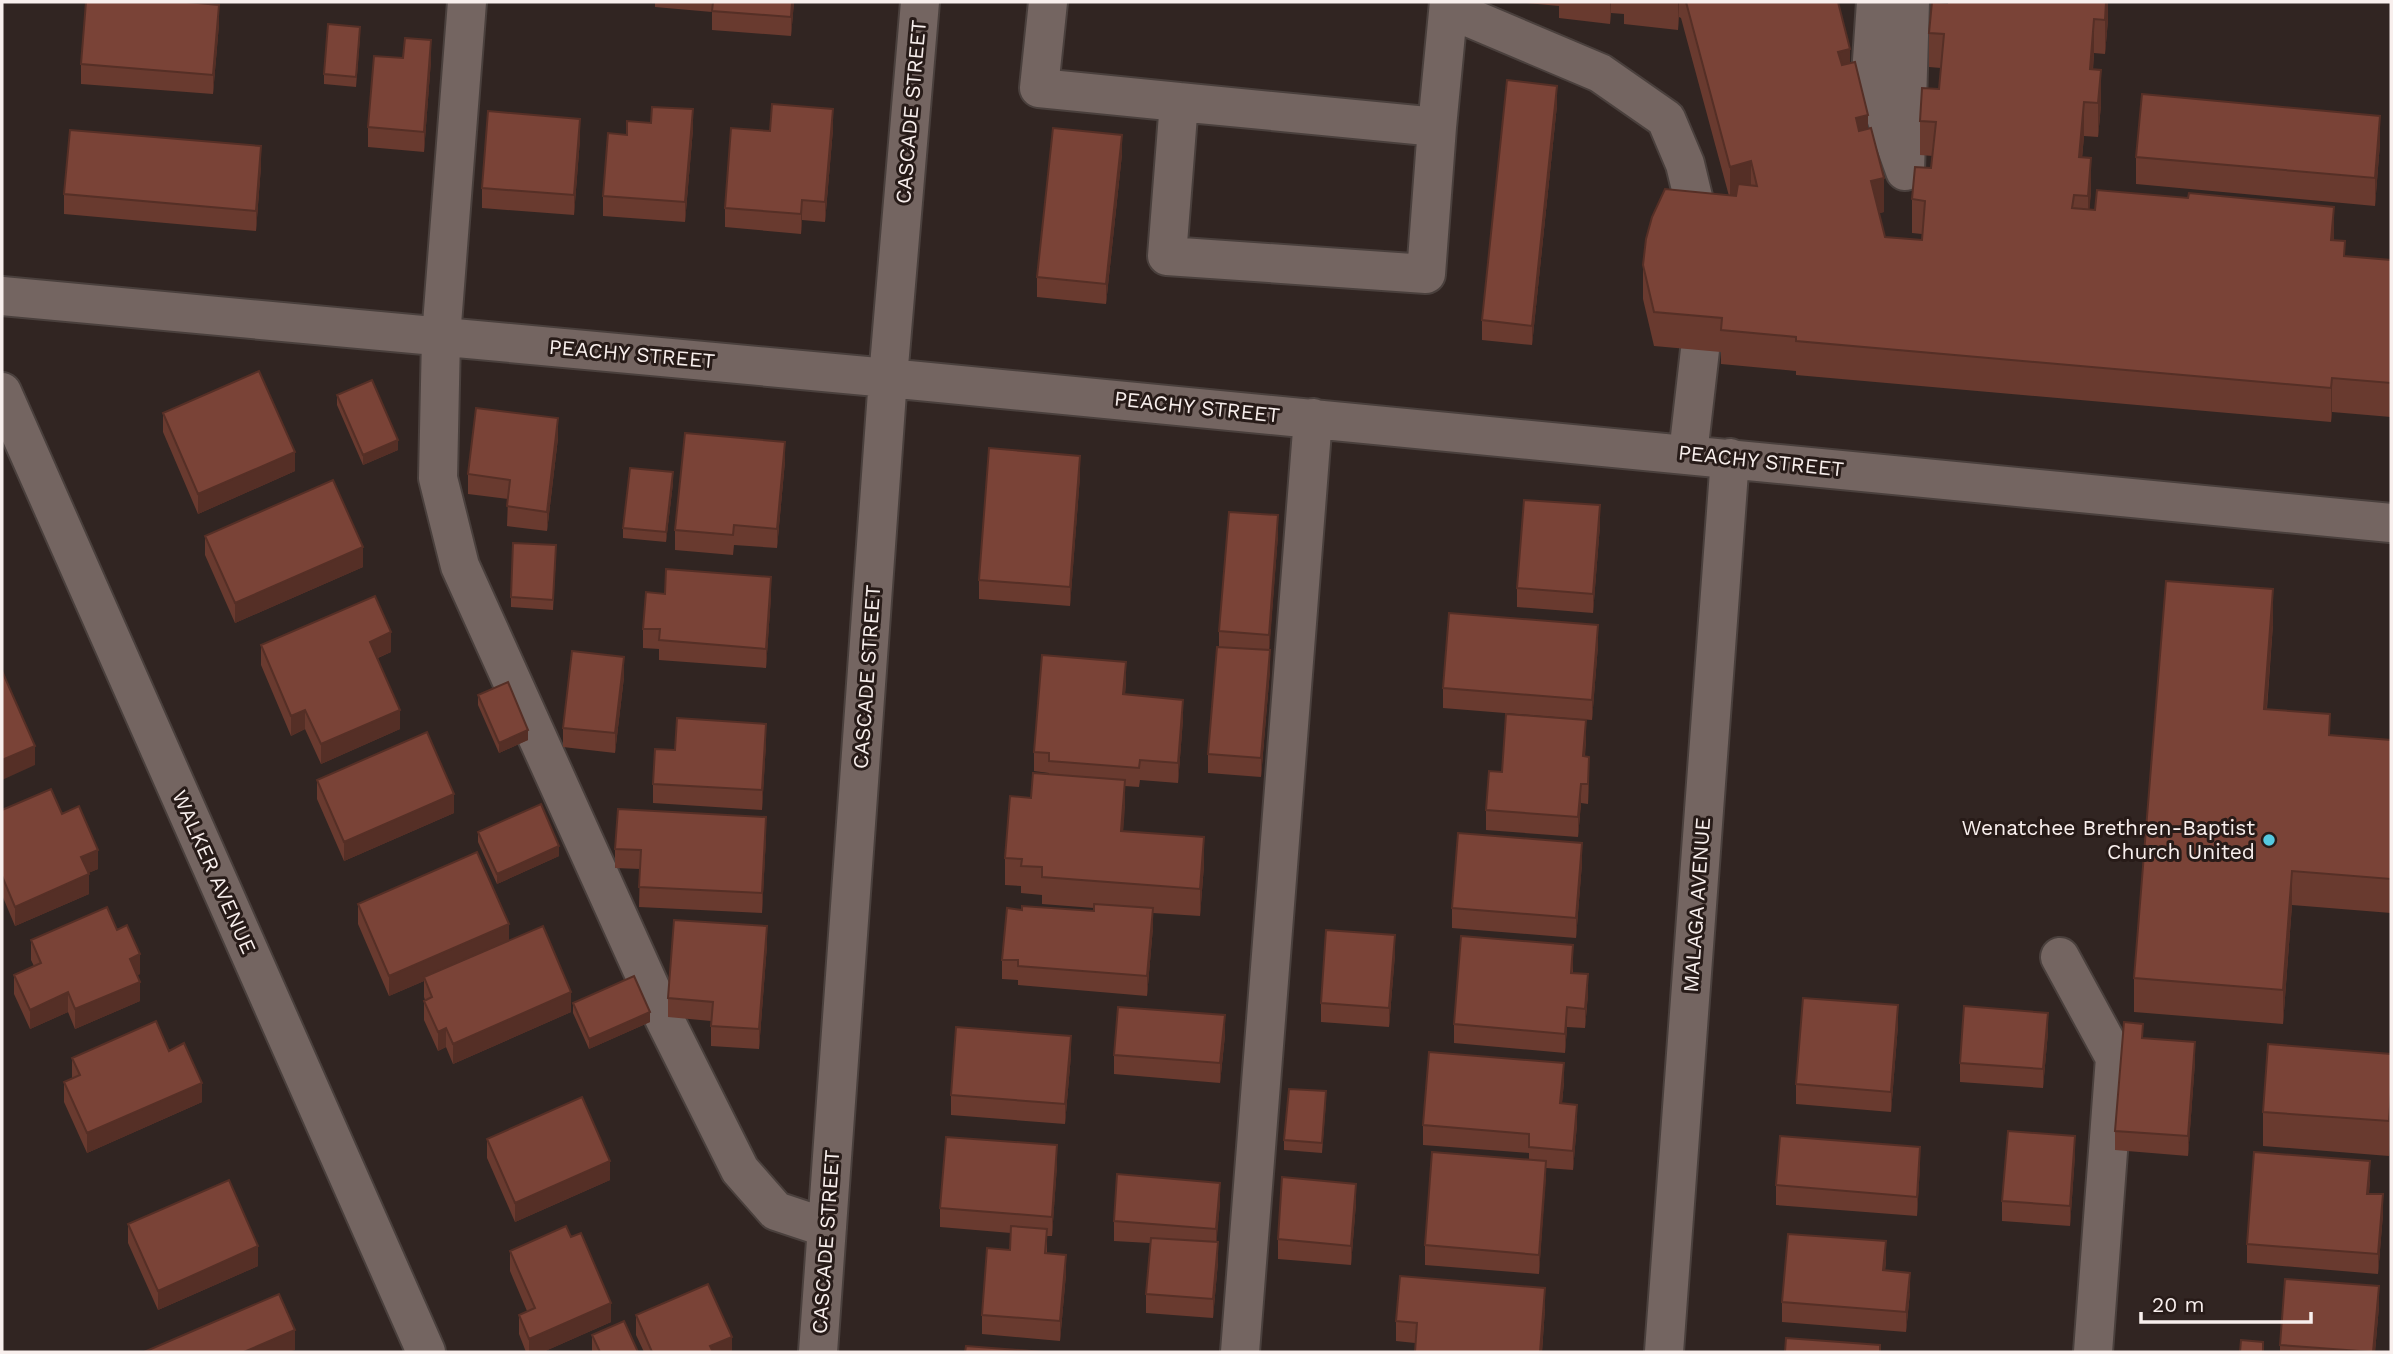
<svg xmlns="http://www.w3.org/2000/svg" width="2393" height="1354" viewBox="0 0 2393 1354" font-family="'Work Sans',sans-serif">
<rect width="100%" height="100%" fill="#312522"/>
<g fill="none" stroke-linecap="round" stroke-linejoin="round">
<!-- minor casing -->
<g stroke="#4a403d" stroke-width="42">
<path id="minor" d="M467 2 441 337 438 478 460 566 664 1018 740 1170 776 1211 827 1228
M1048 2 1039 88 1179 102
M1876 2 1871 75 1905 171 1910 2
M1449 9 1600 73 1666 119 1685 164 1700 226
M1437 127 1179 102 1167 256 1426 274 1437 127 1449 2
M2 296 888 378 2391 523
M2 392 426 1352
M1688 454 1700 350
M2060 957 2115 1058 2093 1352
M818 1352 888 378 920 2
M1240 1352 1313 418
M1664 1352 1730 458"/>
</g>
<!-- minor -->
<use href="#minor" stroke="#746561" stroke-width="38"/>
</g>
<!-- wall -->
<path fill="#693a2f" d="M655 2H794L791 36 712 30V12L655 7Z
M1515 2H1838L1850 63 1868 129 1884 212 1879 213 1885 237 1922 240V234L1912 233V199L1931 168 1933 156 1920 155V121L1939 89 1941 68 1929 67V33L1947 3 2108 2V20L2105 54 2094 53 2093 70 2101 105 2098 137 2084 136 2082 158 2091 192 2089 209 2334 240 2345 256 2391 260V417L2332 412 2331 422 1796 375V371L1721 364V352L1654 346 1643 299V265L1729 196 1681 18 1679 17 1678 30 1624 24V14L1611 13 1610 24 1559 18V6Z
M219 24 213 94 81 84V64Z
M360 37 356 87 324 84V74Z
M403 58 431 60 424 152 368 147V127Z
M1557 105 1532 345 1482 340V320Z
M693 129 685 222 603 216V196L627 135Z
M833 129 825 222 802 220 801 234 725 227V208L770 131Z
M580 139 574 215 482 208V188Z
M2380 143 2375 206 2136 184V157Z
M1122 154 1106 304 1037 297V277Z
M261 166 256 231 64 214V194Z
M337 395 398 450 363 465 337 405Z
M163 413 295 471 198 514 163 432Z
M558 438 547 531 507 526 508 499 468 494V474Z
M785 461 777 548 734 545 733 555 675 550V530Z
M1080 476 1070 606 979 599V580Z
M673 483 666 542 623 538V528Z
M1600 525 1593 613 1517 607V588Z
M1278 535 1269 650 1270 670 1261 777 1208 773V754L1219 647V631Z
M205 536 363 567 235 623 205 555Z
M556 556 553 610 511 607V597Z
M665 594 771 596 766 668 659 660V649L643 648V629Z
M2273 624 2267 709 2330 735 2391 740V913L2292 905 2283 1024 2134 1012V978Z
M261 645 391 652 378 658 400 729 321 764 305 729 291 736 261 665Z
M1598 645 1592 720 1443 708V688Z
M624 677 615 753 563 747V728Z
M1126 681 1125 695 1183 719 1178 783 1140 780 1139 787 1125 786 1123 831 1204 865 1200 916 1153 913V927L1147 996 1018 985V980L1002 979V960L1022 910 1094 911V908L1042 904V895L1021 893V886L1005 885V858L1031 798 1049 774V773L1034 771V752Z
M478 695 528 740 499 753 478 705Z
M1586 739 1585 756 1589 776 1588 804 1581 803 1578 837 1486 830V810L1502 772Z
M766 743 762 810 653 803V784L675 750Z
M317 780 454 813 344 861 317 799Z
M2 810 62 814 98 869 88 873 89 894 15 926 2 895Z
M478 832 559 856 497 884 478 842Z
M766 837 762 913 639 907 640 869 615 868V849Z
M1582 863 1576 938 1452 928V908Z
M358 904 509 941 571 1012 453 1064 446 1047 438 1051 424 1020V1001L425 1000 424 997V981L389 996 358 924Z
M117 930 140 974 137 975 140 1001 75 1029 68 1012 30 1029 14 994V975L34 966 31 960V940Z
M767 945 759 1049 711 1046V1021L668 1017V998Z
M1395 954 1389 1027 1321 1022V1003Z
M1573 964V973L1588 994 1585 1028 1567 1027 1565 1053 1454 1043V1024Z
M573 1003 650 1022 589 1049 573 1013Z
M1898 1025 1891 1112 1796 1104V1084Z
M2048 1032 2043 1088 1960 1082V1063Z
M1225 1035 1220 1083 1114 1074V1055Z
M169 1051 202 1102 87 1153 64 1102V1082L72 1078V1058Z
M2391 1054V1127L2389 1156 2263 1146V1112Z
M1071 1055 1065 1124 951 1115V1095Z
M2195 1062 2188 1156 2115 1150V1131Z
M1564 1082 1562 1103 1577 1124 1573 1170 1546 1168 1539 1274 1425 1265V1245L1529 1159V1153L1423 1145V1125Z
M1326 1101 1322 1153 1284 1150V1140Z
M487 1139 610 1180 515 1222 487 1158Z
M2075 1155 2070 1226 2002 1221V1201Z
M1057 1165 1052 1236H1047V1253L1066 1274 1060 1341 982 1334V1315L1010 1250 1011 1233 940 1227V1208Z
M1920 1166 1917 1216 1776 1205V1185Z
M2370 1180 2369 1194 2383 1214 2378 1274 2247 1263V1244Z
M1220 1203 1216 1242 1218 1262 1213 1318 1146 1313V1294L1150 1243 1114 1241V1221Z
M1356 1203 1351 1265 1278 1259V1239Z
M128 1224 258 1266 158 1310 128 1243Z
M510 1251 611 1322 543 1352H526L519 1334V1315L527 1311 510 1271Z
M1886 1261 1885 1271 1910 1292 1906 1332 1782 1322V1302Z
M2379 1306 2375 1352H2280V1345Z
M1545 1308 1542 1352H1415V1343L1396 1341V1321Z
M636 1315 732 1352H644L636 1335Z
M592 1335 638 1352H592Z"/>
<!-- shaded-wall -->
<path fill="#552f26" d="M792 2H794L791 36V17Z
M1610 2H1611L1610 24Z
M1678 2H1679L1678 30Z
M2106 2H2108V20L2105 54V20Z
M219 5V24L213 94V75Z
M2094 19V53L2090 104V69Z
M431 40V60L424 152V132Z
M1850 49V84L1838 86V52Z
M2101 70V105L2098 137V103Z
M1557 86V105L1532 345V326Z
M2084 102V136L2079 191V157Z
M693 109V129L685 222V202Z
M833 109V129L825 222V202Z
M1868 115V149L1856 152V118Z
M2380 116V143L2375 206V178Z
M580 119V139L574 215V195Z
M1122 135V154L1106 304V284Z
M261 146V166L256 231V211Z
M2091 158V192L2088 230V196Z
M1751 161V195L1730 201V167Z
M1884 178V212L1871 215V181Z
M802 200V220L801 234V214Z
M2334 207V241L2331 240Z
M2332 378V412L2331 422V388Z
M558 418V438L547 531V512Z
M398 440V450L363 465V455Z
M785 442V461L777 548V529Z
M295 452V471L198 514V494Z
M1080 456V476L1070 606V587Z
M673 472V483L666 542V532Z
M1600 505V525L1593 613V594Z
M1278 515V535L1269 655V635Z
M363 547V567L235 623V603Z
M771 577V596L766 668V649Z
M2273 589V624L2264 743V709Z
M1598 625V645L1592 720V700Z
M391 632V652L370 661V642Z
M1270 650V670L1261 777V758Z
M624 657V677L615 753V733Z
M1126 662V681L1123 714V694Z
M1183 700V719L1178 783V763Z
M305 710V729L291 736V716Z
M400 710V729L321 764V744Z
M1586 720V739L1583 776V756Z
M766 724V743L762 810V790Z
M528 730V740L499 753V743Z
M35 746V765L2 780V760Z
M1589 757V776L1588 804V784Z
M1125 780V808L1121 858V831Z
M1581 784V803L1578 837V817Z
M454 794V813L344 861V842Z
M766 817V837L762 913V893Z
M1204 837V865L1200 916V889Z
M1582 843V863L1576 938V918Z
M559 846V856L497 884V874Z
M98 850V869L81 876V857Z
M2292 871V905L2283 1024V990Z
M89 874V894L15 926V907Z
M1153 908V927L1147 996V976Z
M509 924V944L424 977V981L389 996V976Z
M767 926V945L759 1049V1029Z
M1395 935V954L1389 1027V1008Z
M1573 945V964L1571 992V973Z
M140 954V974L130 979V959Z
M1588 974V994L1585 1028V1009Z
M140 982V1001L75 1029V1009Z
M68 992V1012L30 1029V1010Z
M571 992V1012L453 1064V1044Z
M1898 1005V1025L1891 1112V1092Z
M1567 1007V1027L1565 1053V1034Z
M650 1012V1022L589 1049V1039Z
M2048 1013V1032L2043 1088V1069Z
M1225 1015V1035L1220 1083V1063Z
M446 1028V1047L438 1051V1032Z
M1071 1036V1055L1065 1124V1104Z
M2195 1042V1062L2188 1156V1136Z
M1564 1063V1082L1560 1123V1103Z
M202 1083V1102L87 1153V1133Z
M2391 1093V1127L2389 1156V1121Z
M1577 1105V1124L1573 1170V1151Z
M2075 1136V1155L2070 1226V1206Z
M1057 1145V1165L1052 1236V1217Z
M1920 1147V1166L1917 1216V1197Z
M610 1161V1180L515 1222V1203Z
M1546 1161V1180L1539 1274V1255Z
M2370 1161V1180L2367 1213V1194Z
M1220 1183V1203L1216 1249V1229Z
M1356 1184V1203L1351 1265V1246Z
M2383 1194V1214L2378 1274V1254Z
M1886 1241V1261L1883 1290V1270Z
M1218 1242V1262L1213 1318V1299Z
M258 1246V1266L158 1310V1291Z
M1066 1255V1274L1060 1341V1321Z
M1910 1273V1292L1906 1332V1312Z
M2379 1286V1306L2375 1352H2373Z
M1545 1288V1308L1542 1352H1540Z
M611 1303V1322L543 1352H529V1339Z
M295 1330V1350L289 1352H244Z
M732 1337V1352H710V1346Z"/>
<!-- building -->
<path fill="#7a4337" stroke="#552f26" stroke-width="2" d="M86 2H187L219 5 213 75 81 64Z
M713 2H792L791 17 712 11Z
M1686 2H1838L1850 49 1838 52 1842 65 1855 62 1868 115 1856 118 1859 131 1871 128 1884 178 1871 181 1885 237 1922 240 1925 201 1912 199 1915 167 1931 168 1936 122 1920 121 1922 88 1939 89 1944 34 1929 33 1932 2 1947 3V2H2106L2105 20 2094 19 2090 69 2101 70 2098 103 2084 102 2079 157 2091 158 2088 196 2074 195 2072 208 2095 210 2097 190 2188 198 2189 193 2334 207 2331 240 2345 241 2344 256 2391 260V383L2332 378 2331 388 1796 341V337L1721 330 1722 318 1654 312 1643 265 1646 239 1652 217 1665 189 1736 196 1738 184 1757 186 1751 161 1730 167Z
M328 24 360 27 356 77 324 74Z
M405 38 431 40 424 132 368 127 374 56 403 58Z
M1507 80 1557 86 1532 326 1482 320Z
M2142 94 2380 116 2375 178 2136 157Z
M772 104 833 109 825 202 802 200 801 214 725 208 731 128 770 131Z
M652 107 693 109 685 202 603 196 608 133 627 135V121L651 123Z
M488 111 580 119 574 195 482 188Z
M1053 128 1122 135 1106 284 1037 277Z
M70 130 261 146 256 211 64 194Z
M259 371 295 452 198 494 163 413Z
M372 380 398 440 363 455 337 395Z
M476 408 558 418 547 512 507 506 510 480 468 474Z
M685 433 785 442 777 529 734 525 733 535 675 530Z
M989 448 1080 456 1070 587 979 580Z
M630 468 673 472 666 532 623 528Z
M333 480 363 547 235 603 205 536Z
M1524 500 1600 505 1593 594 1517 588Z
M1229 512 1278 515 1269 635 1219 631Z
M513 543 556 545 553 600 511 597Z
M666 569 771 577 766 649 659 640 660 629H643L646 592 665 594Z
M2166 581 2273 589 2264 709 2330 714 2329 735 2391 740V879L2292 871 2283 990 2134 978Z
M375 596 391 632 370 642 400 710 321 744 305 710 291 716 261 645Z
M1449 613 1598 625 1592 700 1443 688Z
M1217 647 1270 650 1261 758 1208 754Z
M572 651 624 657 615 733 563 728Z
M1042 655 1126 662 1123 694 1183 700 1178 763 1140 760 1139 768 1049 761V753L1034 752Z
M2 671 35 746 2 760Z
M508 682 528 730 499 743 478 695Z
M1506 714 1586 720 1583 756 1589 757 1588 784H1581L1578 817 1486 810 1489 771 1502 772Z
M677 718 766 724 762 790 653 784 655 749 675 750Z
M427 732 454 794 344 842 317 780Z
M1033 773 1125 780 1121 831 1204 837 1200 889 1042 877V867L1021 866 1022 859 1005 858 1010 796 1031 798Z
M51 789 62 814 79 806 98 850 81 857 89 874 15 907 2 876V810Z
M541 804 559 846 497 874 478 832Z
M618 809 766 817 762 893 639 887 641 850 615 849Z
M1458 833 1582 843 1576 918 1452 908Z
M477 852 509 924 389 976 358 904Z
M1094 904 1153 908 1147 976 1018 966V960H1002L1007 908 1022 910V906L1094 911Z
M107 907 117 930 127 925 140 954 130 959 140 982 75 1009 68 992 30 1010 14 975 41 963 31 940Z
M674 920 767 926 759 1029 711 1026 713 1002 668 998Z
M543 926 571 992 453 1044 446 1028 438 1032 424 1001 432 997 424 977Z
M1326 930 1395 935 1389 1008 1321 1003Z
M1461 936 1573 945 1571 973 1588 974 1585 1009 1567 1007 1565 1034 1454 1024Z
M634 976 650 1012 589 1039 573 1003Z
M1803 998 1898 1005 1891 1092 1796 1084Z
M1964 1006 2048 1013 2043 1069 1960 1063Z
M1118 1007 1225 1015 1220 1063 1114 1055Z
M156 1021 169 1051 184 1043 202 1083 87 1133 64 1082 80 1075 72 1058Z
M2124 1022 2143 1024 2142 1038 2195 1042 2188 1136 2115 1131Z
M956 1027 1071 1036 1065 1104 951 1095Z
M2268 1044 2391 1054V1093L2389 1121 2263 1112Z
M1429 1052 1564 1063 1560 1103 1577 1105 1573 1151 1529 1147V1134L1423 1125Z
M1289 1089 1326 1091 1322 1143 1284 1140Z
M582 1097 610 1161 515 1203 487 1139Z
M2008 1131 2075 1136 2070 1206 2002 1201Z
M1780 1136 1920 1147 1917 1197 1776 1185Z
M946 1137 1057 1145 1052 1217 940 1208Z
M1432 1152 1546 1161 1539 1255 1425 1245Z
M2254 1152 2370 1161 2367 1194H2383L2378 1254 2247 1244Z
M1117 1174 1220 1183 1216 1229 1114 1221Z
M1282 1177 1356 1184 1351 1246 1278 1239Z
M229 1180 258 1246 158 1291 128 1224Z
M566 1226 571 1237 581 1233 611 1303 529 1339 519 1315 535 1308 510 1251Z
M1011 1226 1047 1229 1045 1253 1066 1255 1060 1321 982 1315 987 1248 1010 1250Z
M1788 1234 1886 1241 1883 1270 1910 1273 1906 1312 1782 1302Z
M1151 1238 1218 1242 1213 1299 1146 1294Z
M1400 1276 1545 1288 1540 1352H1415L1417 1323 1396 1321Z
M2285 1279 2379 1286 2373 1352 2280 1345Z
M708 1284 732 1337 710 1346 713 1352H652L636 1315Z
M279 1294 295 1330 244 1352H144Z
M624 1321 638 1352H600L592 1335Z
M1786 1338 1880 1345V1352H1785Z
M2241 1340 2263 1342V1352H2240Z
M966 1346 1044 1352H965Z"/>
<!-- markers -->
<circle fill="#56c9e0" stroke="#271b18" stroke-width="2.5" cx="2269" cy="840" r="7"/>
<g text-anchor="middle" stroke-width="6" stroke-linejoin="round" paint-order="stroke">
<!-- street labels -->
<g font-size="21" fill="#f8efed" stroke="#271b18">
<text transform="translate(911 112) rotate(-85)" y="7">CASCADE STREET</text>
<text transform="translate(632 354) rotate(5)" y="7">PEACHY STREET</text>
<text transform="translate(1197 407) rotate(6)" y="7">PEACHY STREET</text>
<text transform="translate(1761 461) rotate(6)" y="7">PEACHY STREET</text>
<text transform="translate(867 677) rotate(-86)" y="7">CASCADE STREET</text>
<text transform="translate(214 872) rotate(66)" y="7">WALKER AVENUE</text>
<text transform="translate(1697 905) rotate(-86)" y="7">MALAGA AVENUE</text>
<text transform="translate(826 1242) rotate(-86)" y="7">CASCADE STREET</text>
</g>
<!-- poi labels -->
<g font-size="21" fill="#f8efed" stroke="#271b18" text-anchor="end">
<text x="2255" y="835">Wenatchee Brethren-Baptist<tspan x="2255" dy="24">Church United</tspan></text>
</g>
</g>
<!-- border -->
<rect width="2393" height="1354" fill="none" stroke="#f8efed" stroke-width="7"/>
<!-- scale -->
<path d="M2141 1312v10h170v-10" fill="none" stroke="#f8efed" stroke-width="3.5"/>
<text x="2152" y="1312" font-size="21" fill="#f8efed" stroke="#271b18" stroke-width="5" paint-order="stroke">20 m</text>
</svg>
